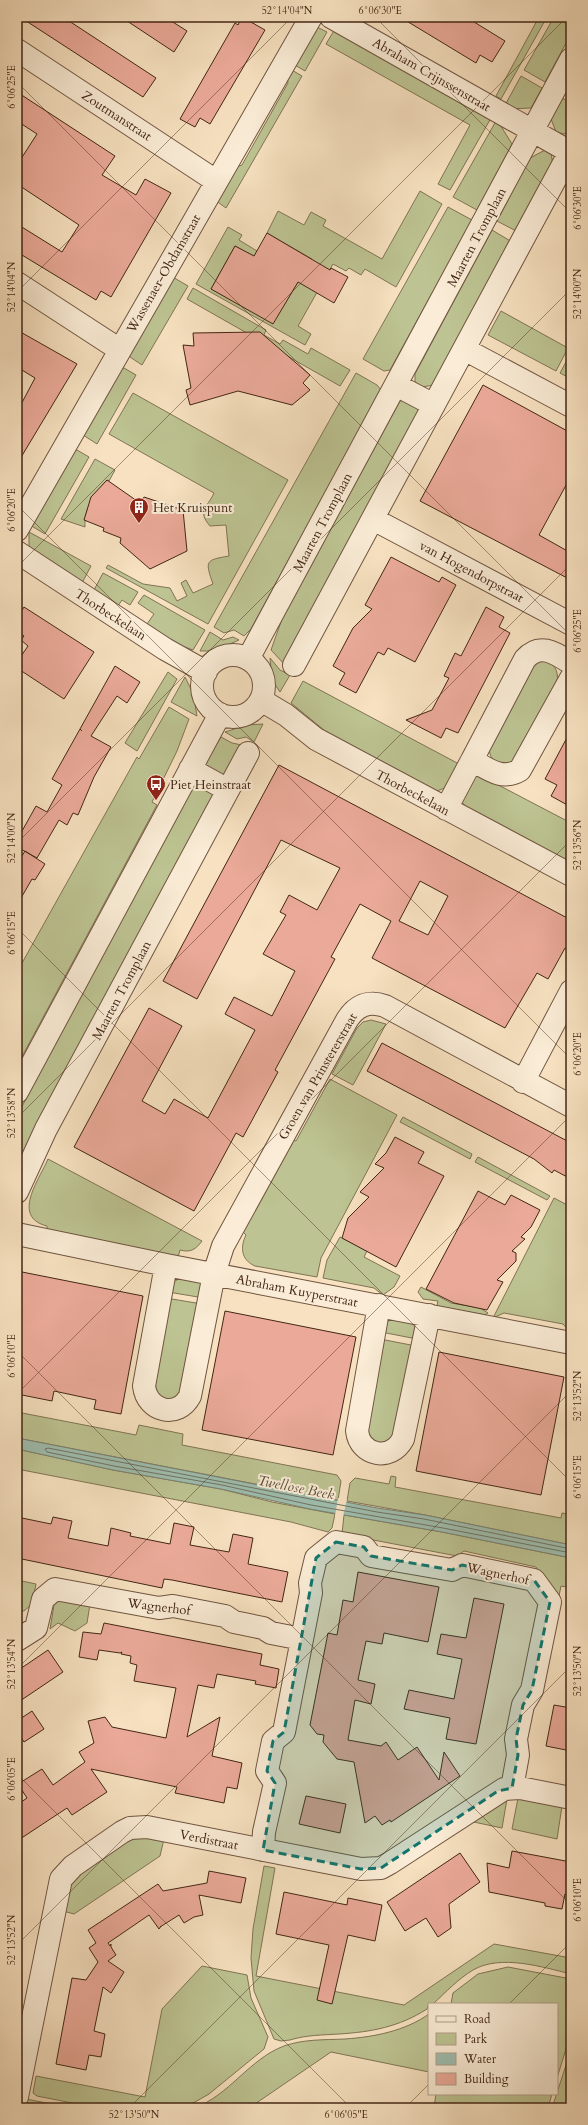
<svg xmlns="http://www.w3.org/2000/svg" width="588" height="2125" viewBox="0 0 588 2125" font-family="Cardo,serif">
<rect width="100%" height="100%" fill="#f7e1c0"/>
<filter id="stains"><feTurbulence type="fractalNoise" baseFrequency=".005" numOctaves="4"/><feColorMatrix values="0 0 0 0 .2 0 0 0 0 .09 0 0 0 0 .02 0 0 0 .5 -.17"/></filter>
<radialGradient id="worn" r=".72"><stop offset=".6" stop-color="#630" stop-opacity="0"/><stop offset="1" stop-color="#630" stop-opacity=".3"/></radialGradient>
<!-- green -->
<path fill="#bdc392" stroke="#807454" d="M539 17H547L501 99 496 96Z
M554 17H571V34L545 82 524 70Z
M317 27 327 32 305 71 293 64Z
M335 29 491 118 450 190 438 184 470 125 326 44Z
M290 69 302 76 226 208 215 200 234 168 242 165 288 83 287 75Z
M521 76 542 88 531 108 507 109 504 107Z
M562 98 571 103V131L564 134 556 132 551 119Z
M496 121 499 123 512 144 477 210 453 197Z
M545 150 551 153 553 165 518 232 497 221 530 158Z
M420 191 442 204 396 287 365 269 361 275 349 268 346 271 333 264 298 326 311 334 305 345 196 284 228 227 242 235 239 240 257 251 254 256 235 246 211 289 264 318 269 310 278 315 312 259 267 233 278 211 304 225 311 212 326 220 323 226 382 259Z
M448 207 472 220 390 370 384 371 363 359Z
M492 230 512 242 434 385 422 387 415 382V374Z
M171 276 188 286 142 365 130 357 128 352Z
M193 288 266 330 264 335 280 344 283 340 308 354 311 348 350 370 340 386 187 299Z
M501 311 568 348 556 371 488 335Z
M571 353V379L560 373Z
M124 368 136 375 97 444 83 435 118 369Z
M356 373 377 385 381 390 251 629 244 636 234 630 224 633 214 627Z
M133 393 288 480 208 624 106 568 108 565 143 584 170 588 177 601 187 596 181 583 186 580 193 593 213 584C205 561 205 560 229 556L226 525 210 526C197 511 207 508 214 493L109 434Z
M405 400 419 408 420 412 285 665 271 650 282 619 400 401Z
M77 450 89 457 45 534 30 525 74 451Z
M95 459 115 470 109 481 107 480C94 494 84 508 85 527L61 519Z
M29 532 91 566 82 583 29 547Z
M103 573 138 592 130 605 122 600 118 606 94 590Z
M144 595 205 630 193 650 179 645 147 624 154 614 138 603Z
M210 632 223 640 233 637 239 640 214 651H200Z
M270 658 280 670 290 675 280 692 272 680Z
M543 660C554 663 559 670 557 682L513 762 499 764C491 759 489 755 489 745L531 665Z
M168 672 177 679 137 751 125 743Z
M185 677 193 693 197 716 171 702Z
M303 681 459 764 447 787 437 791 324 730 291 703Z
M169 707 189 719 177 751 152 802 157 805 17 1066V972L137 757 139 759Z
M263 724 254 742 246 737 237 739 225 732 247 725Z
M221 737 232 743 242 745 225 775 217 774 209 770 204 764Z
M477 776 483 777 571 823V862L465 806 462 802 471 778Z
M193 783 215 795 17 1172V1116Z
M371 1020 386 1024 353 1085 332 1074 357 1028 363 1022Z
M330 1079 397 1115 321 1258 317 1277 255 1266C241 1260 240 1247 246 1235L242 1231 291 1139 296 1141Z
M403 1117 472 1154 470 1159 400 1122Z
M478 1157 550 1196 547 1200 475 1162Z
M48 1159 202 1241C196 1249 191 1253 180 1250L178 1257 47 1231V1226C11 1217 39 1180 48 1159Z
M554 1198 571 1207V1333L563 1324 504 1313 493 1318Z
M340 1237 367 1251 364 1257 400 1276 394 1287 383 1295 374 1288 323 1278 327 1260Z
M180 1278 196 1280 202 1283 204 1298 168 1292 172 1283Z
M421 1287 451 1303 480 1308 488 1313 485 1315 437 1306 438 1301 423 1299 418 1292Z
M166 1298 202 1304 184 1395 160 1402 151 1382Z
M394 1318C410 1321 417 1321 417 1339L381 1332 385 1323Z
M380 1339 416 1346 399 1432 378 1447 363 1430Z
M17 1412 136 1435 139 1425 183 1434 182 1445 337 1475 341 1481 338 1500 17 1438Z
M17 1449 113 1470 221 1489 272 1502 335 1514 332 1528 328 1532 291 1522 17 1469Z
M391 1476 396 1477 395 1487 561 1518 562 1513 568 1514 567 1519 571 1520V1545L425 1515 347 1501 350 1483 355 1478 389 1484Z
M344 1515 442 1532 571 1558V1588L561 1586 558 1601 536 1567 464 1551 457 1556 342 1534Z
M17 1580 36 1584 32 1604 24 1611 17 1610Z
M61 1599 90 1604 87 1623 75 1631 58 1623 50 1629 54 1605Z
M518 1798 562 1806 557 1839 512 1829Z
M507 1799 502 1828 469 1821Z
M132 1838 164 1839 160 1856 74 1914 63 1911 66 1893 74 1877Z
M264 1866 275 1868 256 1976 404 2005 494 1944 571 1958V1974C542 1967 501 1954 473 1970 458 1979 446 1992 433 2004H429L427 2009C399 2027 371 2032 339 2034 323 2035 306 2035 290 2040L281 2041 274 2039 254 1991 251 1958 253 1929Z
M202 1966 247 1975 251 1998 268 2037 264 2049 209 2094 195 2102 180 2108H97L37 2096 33 2093 36 2076 145 2097 162 2009Z
M508 1967 571 1979V2033L557 2078V2004H451L453 1993 478 1974Z
M429 2014V2072L331 2052 249 2108H194C229 2096 249 2059 284 2046 304 2039 324 2040 345 2039 374 2037 405 2031 429 2014Z
M571 2050V2108H552Z
M436 2094H552L548 2108H441L434 2107Z
M26 2099 72 2108H24Z"/>
<!-- water -->
<path fill="#9ebeaf" stroke="#7a8171" d="M17 1438 377 1508 425 1515 571 1545V1558L442 1532 310 1509 221 1489 113 1470 17 1449Z"/>
<!-- pier -->
<path fill="#f7e1c0" d="M338 1498 347 1499 343 1517 335 1516Z"/>
<g fill="none" stroke-linecap="round" stroke-linejoin="round">
<!-- shore -->
<path stroke="#707262" stroke-width="1" d="M571 1549 424 1519 377 1512 48 1448 45 1449 47 1452 114 1466 222 1485 311 1505 443 1528 571 1553"/>
</g>
<!-- building -->
<path fill="#ebaa99" stroke="#432615" fill-rule="evenodd" d="M20 17H63L156 78 143 97Z
M121 17H165L187 31 174 52Z
M242 17 265 30 210 124 200 118 195 127 180 119 235 23 238 25Z
M400 17H466L505 41 492 62 480 55 476 63Z
M17 92 115 156 102 175 136 195 145 179 171 193 111 297 101 291 96 300 17 252V224L62 252 79 225 17 184V165L37 134 17 121Z
M267 233 330 270 331 268 348 277 334 303 298 282 273 324 211 289 235 246 254 256Z
M17 330 77 364 17 464V412L35 378 17 367Z
M260 332 310 375 303 383 310 390 292 405 238 391 190 405 186 390 191 388 183 345 194 346 193 333Z
M483 385 571 433V476L539 535 571 553V580L420 501Z
M107 480 140 503 144 497 183 510 187 551 150 569 120 543 121 538 103 531 104 528 84 520 91 497Z
M391 557 439 582 442 577 456 585 415 662 388 648 384 655 378 652 356 693 339 684 345 673 333 666 353 628 372 609 365 605Z
M24 607 94 652 64 699 17 668V662L28 646 21 640 24 636 17 632V618Z
M486 607 504 617 499 627 510 633 458 733 446 728 441 738 406 720 432 710 449 678 444 676 455 653 461 656Z
M115 666 140 682 127 703 117 696 91 736 111 747 94 777 78 815 73 813 67 825 59 820 37 858 17 847V840L36 806 47 812 62 785 52 779 80 729 82 731 80 729Z
M571 730V807L551 796 557 785 545 779Z
M279 765 571 920V951L565 948 548 979 537 973 505 1028 372 958 391 921 360 904 331 957 335 959 275 1070 278 1072 243 1137 236 1133 194 1211 74 1147 149 1008 182 1026 142 1101 165 1114 174 1099 208 1118 255 1030 225 1014 234 997 272 1016 295 971 263 954 286 915 280 912 289 895 317 910 340 868 281 840 197 999 163 981ZM420 881 448 896 428 935 399 921Z
M25 851 45 864 35 880 32 879 17 905V864Z
M382 1043 571 1143V1179L554 1170 552 1173 534 1159 367 1071Z
M395 1137 424 1152 418 1163 444 1176 396 1267 342 1238 348 1218 369 1197 360 1192 384 1168 375 1164 386 1153Z
M478 1191 505 1205 511 1195 540 1210 531 1227 521 1237 525 1239 512 1251 516 1253V1261L497 1280 503 1282 487 1310 454 1303 426 1289Z
M17 1271 143 1296 121 1414 94 1409 96 1400 54 1391 52 1401 17 1394Z
M225 1311 356 1337 333 1455 202 1430Z
M439 1352 564 1377 541 1495 416 1471Z
M17 1517 51 1524 53 1517 72 1521 68 1538 108 1546 111 1528 131 1533 130 1536 170 1544 174 1523 194 1527 190 1545 229 1552 233 1534 253 1538 248 1564 288 1572 282 1602 172 1580 164 1579 162 1588 17 1558Z
M358 1572 439 1587 428 1642 384 1633 382 1644 366 1641 358 1680 375 1684 371 1704 355 1700 348 1740 381 1746 386 1742 398 1760 417 1747 439 1780 444 1752 460 1776 391 1822 390 1820 382 1825 375 1816 365 1823 354 1762 337 1759 323 1742 324 1735 317 1734 310 1725 328 1633 337 1635 343 1600 353 1602Z
M474 1598 504 1604 476 1744 446 1739 450 1718 404 1709 409 1690 454 1699 462 1659 437 1654 441 1634 466 1638Z
M104 1623 262 1654 260 1665 279 1669 276 1688 255 1684 256 1681 217 1674 214 1688 198 1685 187 1737 220 1717 212 1756 242 1763 237 1789 227 1787 224 1803 175 1793 177 1787 91 1769 107 1792 72 1815 67 1808 17 1841V1805L27 1798 18 1784 42 1769 53 1785 85 1762 79 1752 94 1743 88 1721 105 1717 112 1727 166 1738 176 1688 134 1681 137 1665 130 1663 131 1656 121 1654 122 1652 120 1653 99 1650 97 1660 79 1657 83 1632 101 1634Z
M48 1650 63 1672 17 1703V1671Z
M554 1705 571 1708V1751L546 1746Z
M32 1711 44 1729 24 1742 17 1731V1721Z
M306 1796 346 1804 340 1833 299 1824Z
M512 1851 571 1862V1895L565 1894 562 1909 545 1906V1903L489 1892 487 1863 509 1868Z
M460 1853 480 1882 449 1904 451 1928 438 1937 426 1918 405 1931 387 1902Z
M209 1871 246 1878 241 1903 199 1895 203 1915 194 1917 184 1923 179 1915 160 1927 161 1926 159 1929 149 1915 108 1943 110 1946 111 1944V1947L116 1955 108 1961 124 1972 111 1993 103 1987 94 2031 105 2034 101 2057 89 2055 86 2070 56 2064 72 1978 86 1980 98 1962 89 1948 96 1943 88 1930 158 1884 163 1891 207 1883Z
M284 1892 347 1905 348 1898 382 1905 375 1941 348 1935 332 2004 317 2000 329 1945 276 1934Z"/>
<g fill="none" stroke-linecap="round" stroke-linejoin="round">
<!-- minor casing -->
<g stroke="#705540" stroke-width="24">
<path id="minor" d="M331 17 570 152
M17 50 216 181
M17 283 120 350
M464 349 571 406
M396 385 434 405
M373 519 571 624
M17 530 311 17
M17 552 165 649 206 672
M202 686a31 31 0 1 1 62 0a31 31 0 1 1-62 0Z
M248 659 571 59
M571 663C555 653 540 642 525 659L472 760C488 769 502 781 520 770L571 678
M294 665 571 150
M261 700 286 715 316 739 571 875
M190 769 228 790
M446 809 472 760
M523 1082 571 991
M17 1092 220 714
M17 1192 46 1129 248 753
M17 1234 166 1265 571 1343
M166 1265 144 1386C147 1412 178 1419 190 1396L214 1274 223 1246 347 1020C356 1006 368 1000 385 1006L571 1106
M379 1305 357 1431C360 1456 391 1462 403 1439L429 1315
M17 1640 36 1628 43 1599 55 1589 159 1608 173 1606 225 1616 234 1622 263 1628 271 1633 302 1639
M263 1850 264 1832 275 1783 267 1771 273 1741 284 1732 311 1593 310 1583 316 1558 336 1542 364 1547 371 1556 452 1570 462 1565 534 1580 550 1602 532 1690 523 1705 516 1739 518 1755 512 1788
M17 2097 61 1879 73 1866 122 1832 130 1828 147 1827 361 1869 381 1868 390 1863 504 1789 520 1788 571 1798"/>
</g>
<!-- minor -->
<use href="#minor" stroke="#faecd6" stroke-width="22"/>
</g>
<!-- marked area -->
<path fill="#0f766e" fill-opacity="0.2" stroke="#0f766e" stroke-width="3" stroke-dasharray="8 5" stroke-linejoin="round" d="M336 1542 364 1547 371 1556 452 1570 462 1565 534 1580 550 1602 532 1690 523 1705 516 1739 518 1755 512 1788 498 1791 381 1868 361 1869 263 1850 275 1783 267 1771 273 1741 284 1732 316 1558Z"/>
<!-- ticks -->
<path fill="none" stroke="#432615" stroke-width="1" stroke-opacity="0.45" d="M375 17 571 213M17 82 571 636M17 292 292 17M17 505 571 1059M17 567 567 17M17 843 571 289M17 928 571 1482M17 1118 571 564M17 1351 571 1905M17 1394 571 840M17 1669 571 1115M17 1774 351 2108M17 1945 571 1391M509 2004 571 1942M129 2108 571 1666M405 2108 429 2084"/>
<!-- icons -->
<defs>
<g id="building-pin" transform="scale(1)"><path d="M0 17L-7.5 6A9.5 9.5 0 1 1 7.5 6Z" fill="#8f2418" stroke="#faecd6"/><path d="M-4-6H4V6H1V3H-1V6H-4ZM-2.5-4.3h1.7v1.8h-1.7ZM.8-4.3h1.7v1.8H.8ZM-2.5-1h1.7V.8h-1.7ZM.8-1h1.7V.8H.8Z" fill="#fff"/></g>
<g id="bus-pin" transform="scale(1)"><path d="M0 17L-7.5 6A9.5 9.5 0 1 1 7.5 6Z" fill="#8f2418" stroke="#faecd6"/><path d="M-5-6H5V4H4V6H2V4H-2V6H-4V4H-5ZM-3.5-4V0h7V-4ZM-3.5 1.2v1.5H-2V1.2ZM2 1.2v1.5H3.5V1.2Z" fill="#fff"/></g>
</defs>
<g fill-rule="evenodd">
<use href="#building-pin" x="139" y="507"/>
<use href="#bus-pin" x="156" y="784"/>
</g>
<g text-anchor="middle" stroke-width="4" stroke-linejoin="round" paint-order="stroke">
<!-- street labels -->
<g font-size="13" fill="#432615" stroke="#faecd6">
<text transform="translate(432 74) rotate(30)" y="5">Abraham Crijnssenstraat</text>
<text transform="translate(117 115) rotate(33)" y="5">Zoutmanstraat</text>
<text transform="translate(476 237) rotate(-62)" y="5">Maarten Tromplaan</text>
<text transform="translate(163 273) rotate(-60)" y="5">Wassenaer-Obdamstraat</text>
<text transform="translate(322 522) rotate(-62)" y="5">Maarten Tromplaan</text>
<text transform="translate(472 571) rotate(28)" y="5">van Hogendorpstraat</text>
<text transform="translate(111 614) rotate(33)" y="5">Thorbeckelaan</text>
<text transform="translate(413 792) rotate(28)" y="5">Thorbeckelaan</text>
<text transform="translate(121 990) rotate(-62)" y="5">Maarten Tromplaan</text>
<text transform="translate(317 1076) rotate(-60)" y="5">Groen van Prinstererstraat</text>
<text transform="translate(297 1290) rotate(11)" y="5">Abraham Kuyperstraat</text>
<text transform="translate(498 1573) rotate(12)" y="5">Wagnerhof</text>
<text transform="translate(159 1606) rotate(7)" y="5">Wagnerhof</text>
<text transform="translate(209 1839) rotate(11)" y="5">Verdistraat</text>
</g>
<!-- poi labels -->
<g font-size="13" fill="#432615" stroke="#faecd6" text-anchor="start">
<text x="153" y="512">Het Kruispunt</text>
<text x="170" y="789">Piet Heinstraat</text>
</g>
<!-- water labels -->
<g font-size="14" font-style="italic" fill="#5a4c3c" stroke="#faecd6">
<text transform="translate(296 1487) rotate(11)" y="5">Twellose Beek</text>
</g>
</g>
<!-- margin -->
<rect width="588" height="2125" fill="none" stroke="#f7e1c0" stroke-width="44"/>
<!-- legend -->
<rect x="428" y="2003" width="130" height="92" fill="#faecd6" stroke="#b19d89"/>
<rect x="436" y="2016" width="20" height="6" fill="#faecd6" stroke="#b19d89"/>
<text x="464" y="2023" font-size="12" fill="#432615">Road</text>
<rect x="436" y="2033" width="20" height="12" fill="#bdc392" stroke="#b19d89"/>
<text x="464" y="2043" font-size="12" fill="#432615">Park</text>
<rect x="436" y="2053" width="20" height="12" fill="#9ebeaf" stroke="#b19d89"/>
<text x="464" y="2063" font-size="12" fill="#432615">Water</text>
<rect x="436" y="2073" width="20" height="12" fill="#ebaa99" stroke="#b19d89"/>
<text x="464" y="2083" font-size="12" fill="#432615">Building</text>
<rect x="22" y="22" width="544" height="2081" fill="none" stroke="#432615" stroke-width="1.5"/>
<g font-size="10" text-anchor="middle" fill="#432615">
<text x="287" y="14">52°14'04"N</text>
<text x="380" y="14">6°06'30"E</text>
<text transform="translate(11 87) rotate(-90)" y="4">6°06'25"E</text>
<text transform="translate(577 208) rotate(-90)" y="4">6°06'30"E</text>
<text transform="translate(11 287) rotate(-90)" y="4">52°14'04"N</text>
<text transform="translate(577 294) rotate(-90)" y="4">52°14'00"N</text>
<text transform="translate(11 510) rotate(-90)" y="4">6°06'20"E</text>
<text transform="translate(577 631) rotate(-90)" y="4">6°06'25"E</text>
<text transform="translate(11 838) rotate(-90)" y="4">52°14'00"N</text>
<text transform="translate(577 845) rotate(-90)" y="4">52°13'56"N</text>
<text transform="translate(11 933) rotate(-90)" y="4">6°06'15"E</text>
<text transform="translate(577 1054) rotate(-90)" y="4">6°06'20"E</text>
<text transform="translate(11 1113) rotate(-90)" y="4">52°13'58"N</text>
<text transform="translate(11 1356) rotate(-90)" y="4">6°06'10"E</text>
<text transform="translate(577 1396) rotate(-90)" y="4">52°13'52"N</text>
<text transform="translate(577 1477) rotate(-90)" y="4">6°06'15"E</text>
<text transform="translate(11 1664) rotate(-90)" y="4">52°13'54"N</text>
<text transform="translate(577 1671) rotate(-90)" y="4">52°13'50"N</text>
<text transform="translate(11 1779) rotate(-90)" y="4">6°06'05"E</text>
<text transform="translate(577 1900) rotate(-90)" y="4">6°06'10"E</text>
<text transform="translate(11 1940) rotate(-90)" y="4">52°13'52"N</text>
<text x="134" y="2118">52°13'50"N</text>
<text x="346" y="2118">6°06'05"E</text>
</g>
<rect width="100%" height="100%" filter="url(#stains)"/>
<rect width="100%" height="100%" fill="url(#worn)"/>
</svg>
